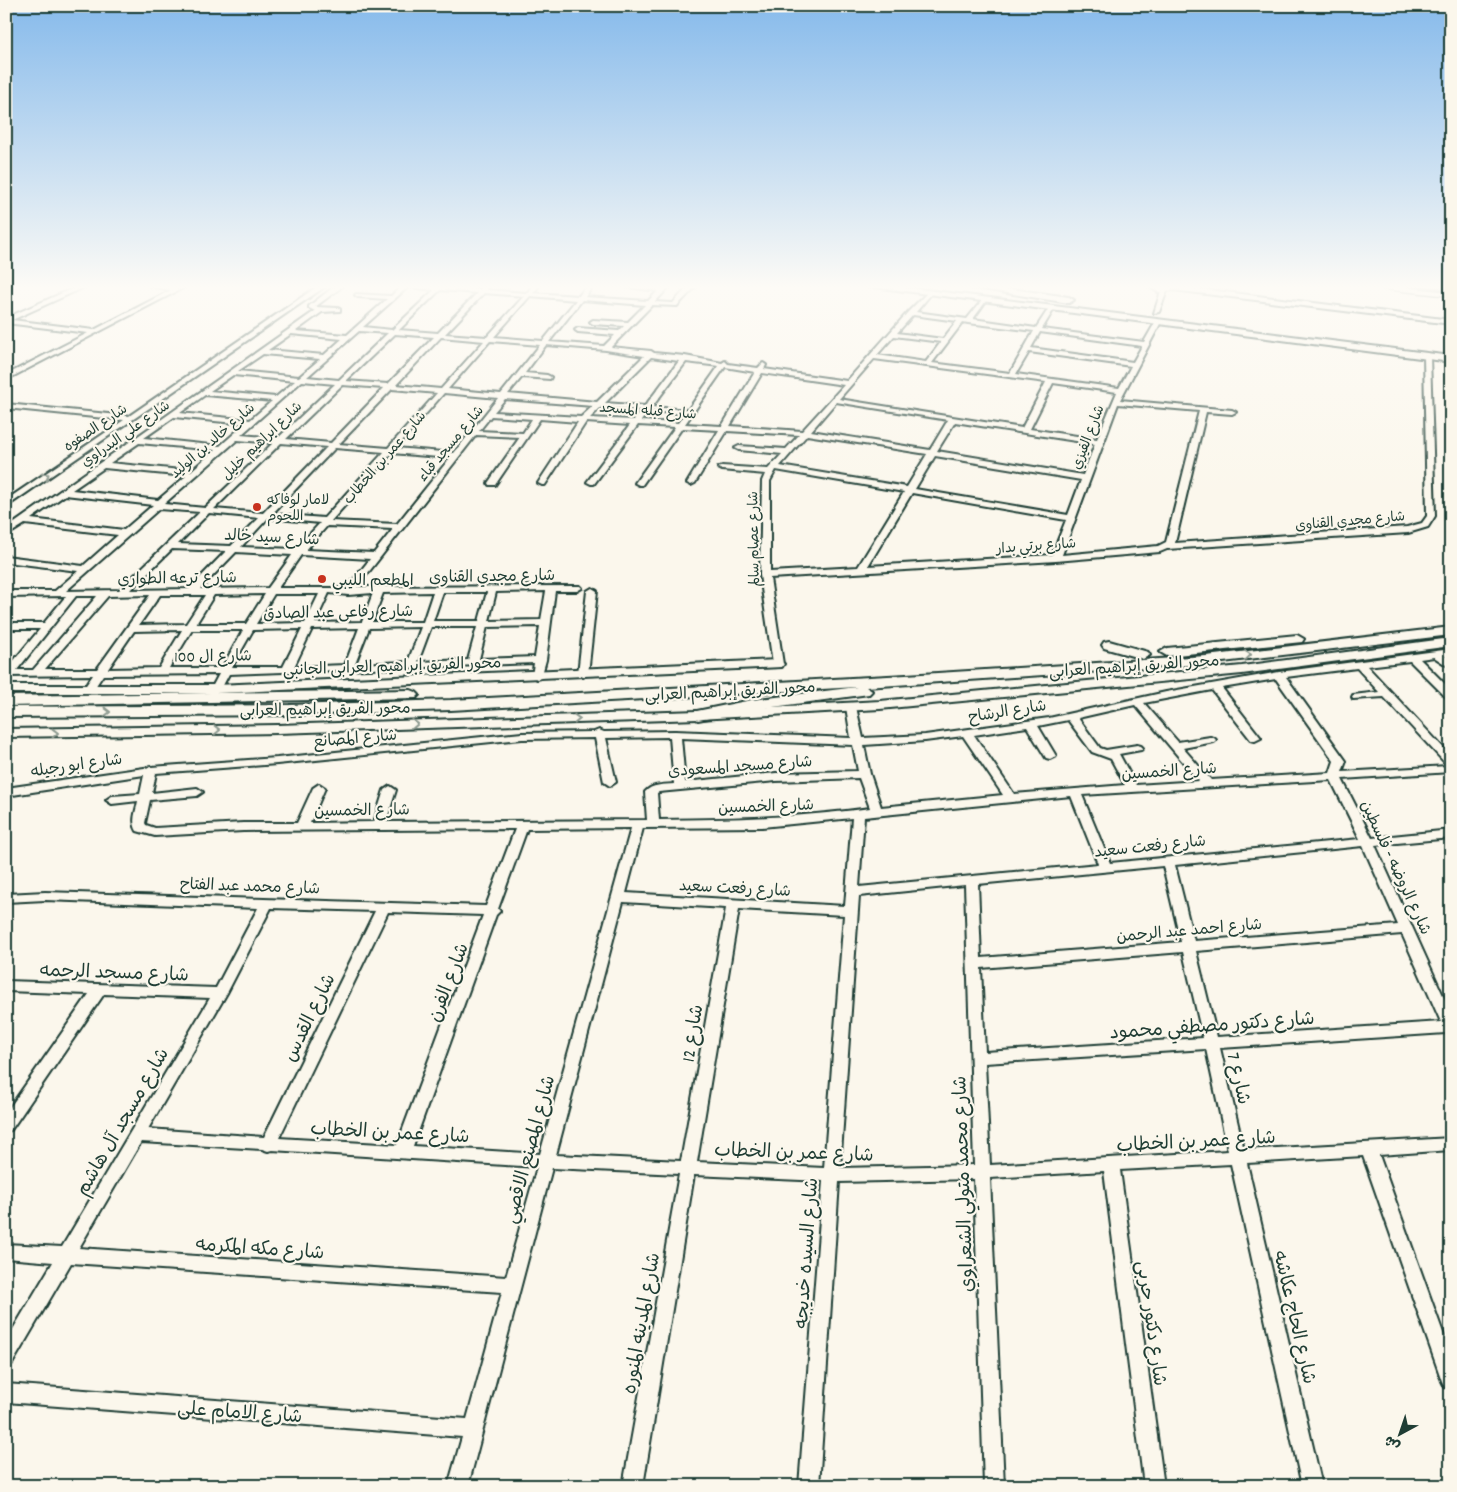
<svg xmlns="http://www.w3.org/2000/svg" width="1457" height="1492" viewBox="0 0 1457 1492" font-family="Dekko,'Playpen Sans Arabic',sans-serif">
<rect width="100%" height="100%" fill="#fbf7ec"/>
<filter id="ink" filterUnits="userSpaceOnUse"><feTurbulence type="fractalNoise" baseFrequency=".02" numOctaves="2"/><feDisplacementMap in="SourceGraphic" scale="10" xChannelSelector="R" yChannelSelector="G"/><feConvolveMatrix kernelMatrix="1 2 1 2 8 2 1 2 1" color-interpolation-filters="sRGB"/></filter>
<g filter="url(#ink)">
<g fill="none" stroke-linecap="round" stroke-linejoin="round">
<!-- minor casing -->
<g stroke="#1f3d34" stroke-width="4">
<path id="minor" d="M78 286H87L12 320 94 330 171 290 149 286H187L6 380V375L88 333 6 323V318Z
M318 286H326L6 507V500L124 420 6 408V404L129 416Z
M335 286H343L315 307 338 308 340 309V311L322 312 296 331 347 335 387 299 358 297 355 295 356 294 391 296 402 286H444L480 289 483 286H490L487 290 527 293 532 286H539L533 293 579 296 586 286H593L585 297 648 301 658 291 627 287 670 286 655 302 673 303 689 286H696L677 306 652 305 611 347 651 351 654 353 685 356 722 363 725 361 728 364 758 368 763 363 766 365 764 369 847 381 908 312 928 292 931 294 916 312 967 319 983 299 986 301 973 319 1036 328 1049 308 1051 307 1054 309 1042 329 1144 342 1156 321H1160L1161 322 1120 400 1232 410 1236 412 1232 414 1206 412 1175 543 1407 527 1422 523 1427 516 1424 356 1427 354 1430 356 1435 516 1428 527 1408 533 1167 549 1160 552 1056 561 770 578 783 664 778 667 773 664 760 575 762 481 765 474 722 470 718 468 722 466 768 469 782 454 739 450 735 448 739 446 786 449 799 435 727 431 695 483 691 485 687 483 719 430 682 428 642 485H639L635 483 675 427 638 425 594 484H591L587 482 630 425 586 422 545 485H542L538 483 578 422 540 419 495 485H489L488 483 520 437 476 435 357 587 580 586 582 588 577 591H555L546 660 541 678 537 679 532 676 534 663 229 674 220 691 216 692 211 689 219 674 103 675 93 690 89 691 84 688 93 675 6 676V670L40 629H6V623H44L66 596 6 597V591H55L78 571 6 562V556L83 566 118 535 25 524 6 536V529L315 311 309 308V306ZM408 287 434 290 392 330 363 327ZM440 290 477 293 438 333 399 330ZM484 293 524 296 487 337 445 334ZM530 296 576 300 543 341 494 337ZM582 300 645 305 628 322 593 320 590 322 593 324 624 326 619 331 578 328 575 330 578 332 615 335 604 346 549 342ZM913 315 957 321 943 339 897 333ZM963 322 968 323 1034 331 1010 373 932 363ZM359 331 388 333 339 380 307 377ZM1040 332 1142 346 1133 362 1031 348ZM291 334 342 339 324 355 268 350ZM395 334 434 337 388 384 346 381ZM894 336 941 342 926 362 877 355ZM441 337 484 341 441 389 396 385ZM490 341 540 345 501 394 448 389ZM546 345 606 350 644 356 597 402 508 394 522 377 550 379 551 377 547 375 525 373ZM1029 352 1131 366 1119 388 1016 374ZM263 354 320 359 299 377 238 371ZM651 357 679 361 645 406 605 403ZM874 359 1046 382 1022 428 839 399ZM686 362 719 366 688 410 652 407ZM725 367 755 372 722 426 685 424ZM762 373 844 385 802 431 730 426ZM233 375 295 381 276 397 210 391ZM302 381 335 384 278 438 241 435ZM1053 383 1117 392 1097 439 1030 429ZM342 385 384 388 331 443 286 439ZM392 389 437 393 388 448 339 444ZM444 393 498 398 454 453 396 448ZM205 395 272 401 250 420 180 413ZM505 399 593 406 581 417 494 412ZM836 402 948 420 930 450 811 431ZM1118 404 1199 411 1166 542 1158 546 1062 555ZM601 407 642 410 634 420 590 418ZM649 411 685 414 678 423 641 421ZM491 416 532 419 523 433 479 431ZM174 417 245 424 220 446 144 438ZM955 422 1095 444 1083 475 937 451ZM807 435 927 454 907 487 780 466ZM237 440 273 443 205 508 164 504ZM139 443 215 450 191 471 110 463ZM281 443 327 447 263 513 214 509ZM335 448 384 452 324 518 272 514ZM392 453 450 458 397 524 331 521ZM935 456 1081 480 1068 515 915 489ZM104 468 186 476 158 500 72 490ZM776 470 904 492 858 567 770 572V481ZM912 493 1066 520 1052 555 868 566ZM65 495 153 505 124 530 31 519ZM159 509 200 512 119 590 66 591ZM209 513 259 518 231 546 178 544ZM268 518 320 523 296 549 241 547ZM327 526 393 529 374 553 306 550ZM172 549 226 551 189 589 130 590ZM236 552 292 555 268 588 200 589ZM301 555 370 559 347 588H278ZM546 591 541 620 489 621 496 592ZM433 592 423 622H372L383 593ZM443 592H487L479 621H433ZM329 593 348 595 373 593 362 622 315 623ZM265 594 246 624H196L214 595ZM274 594H319L305 623 256 624ZM150 595 97 669H45L108 596ZM160 595H205L186 624 139 625ZM76 596H97L33 670H17ZM540 626 535 657 479 659 487 627ZM421 627 408 662 355 664 369 628ZM431 627H477L468 660 418 662ZM359 628 345 665 294 667 312 629ZM302 629 283 667H232L253 630ZM182 630 159 668 108 669 134 631ZM192 630H243L222 668H169Z
M1164 289 1167 291 1159 312 1154 313 1161 291Z
M592 588 597 591 588 674 583 677 578 674 587 591Z
M1451 649V655L1445 656 1451 660V668L1434 657 1420 659 1451 690V699L1447 698 1410 661 1367 666 1451 756V772L1342 779 1372 838 1451 830V838L1375 845 1451 1013V1034L1446 1033 1220 1048 1244 1150 1451 1138V1150L1379 1155 1451 1355V1390L1445 1387 1442 1381 1363 1156 1247 1163 1322 1486H1302L1231 1164 1120 1170 1164 1486H1144L1104 1171 990 1178 1004 1486H984L974 1179 839 1182 819 1486H799L823 1181 694 1175 643 1486H623L679 1174 552 1168 468 1486H448L462 1437 6 1402V1384L467 1419 502 1292 71 1263 12 1364 6 1366V1341L53 1262 6 1258V1244L62 1247 210 998 104 994 11 1130 6 1132V1113L89 994 6 991V981L216 988 258 908 45 900 6 902V894L45 892 486 906 515 829 243 831 155 836 137 831C131 821 136 812 138 801L112 804 106 800 112 796 140 794 144 775 6 796V788L151 767 277 758 522 733 594 732 599 730 604 732 675 731 851 738 846 707 851 704 856 707 863 738 925 735 1049 718 1166 692 1279 672ZM1357 668 1379 692 1353 695 1352 697 1353 699 1384 697 1448 766 1342 772 1346 761 1286 677ZM1276 679 1334 761 1330 773 1211 780 1183 748 1214 742 1216 740 1214 738 1210 737 1178 742 1144 703 1212 690 1251 740 1255 741 1261 738 1222 688ZM1135 705 1199 781 1136 785 1119 754 1141 750 1143 748 1141 746 1137 745 1106 750 1100 748 1078 718ZM1068 720 1092 752 1111 759 1125 785 1014 794 974 735 1027 727 1046 758 1050 759 1056 756 1038 726ZM963 736 1003 795 881 807 870 774 864 745 925 741ZM670 737 674 784C663 785 652 784 645 792L647 820 386 822 396 790 390 786 384 790 374 822 310 823 325 788 319 784 313 788 297 823H243L155 828 146 825 145 823 150 800 197 796 203 792 197 788 152 793 156 773 277 764 522 739 595 738 604 782 610 786 616 782 606 738ZM681 738 853 745 858 771 776 773 685 782ZM859 778 870 808C798 818 731 819 659 820L657 793 659 792 776 781ZM1331 780 1360 839 1110 863 1082 795ZM1071 796 1098 864 859 887 864 817ZM852 818 845 906 626 893 643 828 762 827ZM631 828 540 1154 413 1146 496 915 500 911 498 909 527 829ZM1363 846 1398 925 1194 941 1175 865ZM1163 866 1181 942 981 958 978 884ZM965 885 974 1165 840 1168 859 896ZM623 902 726 908 681 1161 556 1155ZM271 908 375 911 264 1137 148 1129 227 993ZM739 909 844 915 824 1168 697 1162ZM388 912 483 915 397 1145 279 1138ZM1402 934 1441 1022 1217 1037 1196 951ZM1183 952 1203 1038 985 1052 981 968ZM1206 1049 1228 1151 990 1165 985 1063ZM141 1142 262 1149 268 1151 272 1150 537 1167 506 1277 79 1248Z"/>
</g>
<!-- tertiary casing -->
<g stroke="#1f3d34" stroke-width="4">
<path id="tertiary" d="M1148 286H1177L1451 320V324L1173 290 1158 292Z
M1451 638V646L1242 674 880 709 698 719 278 733 6 737V729L278 725 698 711 880 701 1242 666Z
M778 660 784 664 782 667 216 693H6V685H216Z"/>
</g>
<!-- secondary casing -->
<g stroke="#1f3d34" stroke-width="4">
<path id="secondary" d="M866 286H895L1451 356V362Z
M963 286H990L1069 297 1074 300 1069 303Z
M1451 627V635L1206 664 866 687 872 691 869 694 751 710 698 720 690 715 692 712 751 700 857 687 451 710 289 715 6 717V707L289 705 451 700 906 675 1206 656Z
M1297 635 1304 639 1302 642 1167 656 1160 652 1167 648Z
M1109 641 1148 652 1150 655 1143 659 1104 648 1102 645 1104 642Z
M411 690 416 692 419 695 416 698 6 706V696Z"/>
</g>
<!-- primary casing -->
<g stroke="#1f3d34" stroke-width="3">
<path id="primary" d="M1379 286H1415L1451 290V296L1383 289Z"/>
</g>
<!-- minor -->
<use href="#minor" fill="#fbf7ec" fill-rule="evenodd"/>
<!-- tertiary -->
<use href="#tertiary" fill="#fbf7ec" fill-rule="evenodd"/>
<!-- secondary -->
<use href="#secondary" fill="#fbf7ec" fill-rule="evenodd"/>
<!-- primary -->
<use href="#primary" fill="#fbf7ec" fill-rule="evenodd"/>
<!-- rail -->
<path stroke="#1f3d34" stroke-width="2.5" d="M1407 286 1451 291"/>
</g>
<!-- one-way arrows -->
<defs><path id="oneway-chevron" d="M-2-3.5L2.5 0L-2 3.5" fill="none" stroke-width="1.6" stroke-linecap="round" stroke-linejoin="round" transform="scale(1.25)"/></defs>
<g stroke="#8d9a90">
<use href="#oneway-chevron" transform="translate(46 476) rotate(-35)"/>
<use href="#oneway-chevron" transform="translate(1248 655) rotate(-6)"/>
<use href="#oneway-chevron" transform="translate(107 712)"/>
<use href="#oneway-chevron" transform="translate(577 719) rotate(-2)"/>
<use href="#oneway-chevron" transform="translate(415 724) rotate(-2)"/>
<use href="#oneway-chevron" transform="translate(217 730) rotate(-1)"/>
<use href="#oneway-chevron" transform="translate(55 733) rotate(-1)"/>
</g>
</g>
<!-- sky -->
<linearGradient id="sky" x2="0" y2="1"><stop stop-color="#86baeb"/><stop offset="0.58" stop-color="#fdfbf6"/><stop offset="1" stop-color="#fdfbf6" stop-opacity="0"/></linearGradient>
<rect width="1457" height="495" fill="url(#sky)"/>
<!-- markers -->
<g fill="#c8321e" stroke="#fbf7ec" stroke-width="2">
<circle cx="257" cy="507" r="5"/>
<circle cx="322" cy="579" r="5"/>
</g>
<g text-anchor="middle" stroke-width="4.5" stroke-linejoin="round" paint-order="stroke">
<!-- far-street labels -->
<g font-size="14" fill="#1f3d34" stroke="#fbf7ec">
<text transform="translate(648 410) rotate(4)" y="5">شارع قبله المسجد</text>
<text transform="translate(95 427) rotate(-34)" y="5">شارع الصفوه</text>
<text transform="translate(125 433) rotate(-35)" y="5">شارع علي البدراوي</text>
<text transform="translate(1087 437) rotate(-69)" y="5">شارع الفيزي</text>
<text transform="translate(212 440) rotate(-41)" y="5">شارع خالد بن الوليد</text>
<text transform="translate(261 440) rotate(-44)" y="5">شارع ابراهيم خليل</text>
<text transform="translate(450 443) rotate(-50)" y="5">شارع مسجد قباء</text>
<text transform="translate(384 457) rotate(-49)" y="5">شارع عمر بن الخطاب</text>
<text transform="translate(1350 520) rotate(-5)" y="5">شارع مجدي القناوى</text>
<text transform="translate(753 539) rotate(-91)" y="5">شارع عصام سالم</text>
<text transform="translate(1036 545) rotate(-4)" y="5">شارع برتي بدار</text>
</g>
<!-- far-poi labels -->
<g font-size="14" fill="#1f3d34" stroke="#fbf7ec" text-anchor="start">
<text x="267" y="504">لامار لوفاكه<tspan x="267" dy="16">اللحوم</tspan></text>
</g>
<!-- street labels -->
<g font-size="16" fill="#1f3d34" stroke="#fbf7ec">
<text transform="translate(272 536) rotate(3)" y="6">شارع سيد خالد</text>
<text transform="translate(492 575) rotate(-1)" y="6">شارع مجدي القناوى</text>
<text transform="translate(177 577) rotate(-1)" y="6">شارع ترعه الطواري</text>
<text transform="translate(338 611) rotate(-1)" y="6">شارع رفاعى عبد الصادق</text>
<text transform="translate(213 655) rotate(-1)" y="6">شارع ال 100</text>
<text transform="translate(392 665) rotate(-2)" y="6">محور الفريق إبراهيم العرابى الجانبي</text>
<text transform="translate(1134 665) rotate(-4)" y="6">محور الفريق إبراهيم العرابى</text>
<text transform="translate(730 690) rotate(-3)" y="6">محور الفريق إبراهيم العرابى</text>
<text transform="translate(325 708) rotate(-1)" y="6">محور الفريق إبراهيم العرابى</text>
<text transform="translate(1007 710) rotate(-9)" y="6">شارع الرشاح</text>
<text transform="translate(355 737) rotate(-5)" y="6">شارع المصانع</text>
<text transform="translate(76 764) rotate(-8)" y="6">شارع ابو رجيله</text>
<text transform="translate(740 765) rotate(-4)" y="6">شارع مسجد المسعودى</text>
<text transform="translate(1169 770) rotate(-4)" y="6">شارع الخمسين</text>
<text transform="translate(766 805) rotate(-2)" y="6">شارع الخمسين</text>
<text transform="translate(362 809) rotate(-1)" y="6">شارع الخمسين</text>
<text transform="translate(1150 845) rotate(-6)" y="6">شارع رفعت سعيد</text>
<text transform="translate(1397 867) rotate(65)" y="6">شارع الروضه - فلسطين</text>
<text transform="translate(250 885) rotate(2)" y="6">شارع محمد عبد الفتاح</text>
<text transform="translate(735 887) rotate(3)" y="6">شارع رفعت سعيد</text>
<text transform="translate(1189 929) rotate(-5)" y="6">شارع احمد عبد الرحمن</text>
</g>
<!-- poi labels -->
<g font-size="16" fill="#1f3d34" stroke="#fbf7ec" text-anchor="start">
<text x="332" y="585">المطعم الليبي</text>
</g>
<!-- near-street labels -->
<g font-size="19" fill="#1f3d34" stroke="#fbf7ec">
<text transform="translate(114 971) rotate(2)" y="7">شارع مسجد الرحمه</text>
<text transform="translate(447 982) rotate(-69)" y="7">شارع الفرن</text>
<text transform="translate(308 1017) rotate(-64)" y="7">شارع القدس</text>
<text transform="translate(1212 1024) rotate(-4)" y="7">شارع دكتور مصطفي محمود</text>
<text transform="translate(691 1033) rotate(-81)" y="7">شارع 12</text>
<text transform="translate(1240 1078) rotate(77)" y="7">شارع 7</text>
<text transform="translate(121 1121) rotate(-60)" y="7">شارع مسجد آل هاشم</text>
<text transform="translate(390 1131) rotate(3)" y="7">شارع عمر بن الخطاب</text>
<text transform="translate(1196 1140) rotate(-3)" y="7">شارع عمر بن الخطاب</text>
<text transform="translate(528 1149) rotate(-75)" y="7">شارع المصنع الاقصي</text>
<text transform="translate(794 1151) rotate(2)" y="7">شارع عمر بن الخطاب</text>
<text transform="translate(962 1184) rotate(-92)" y="7">شارع محمد متولي الشعراوي</text>
<text transform="translate(260 1247) rotate(4)" y="7">شارع مكه المكرمه</text>
<text transform="translate(805 1253) rotate(-86)" y="7">شارع السيده خديجه</text>
<text transform="translate(1296 1317) rotate(77)" y="7">شارع الحاج عكاشه</text>
<text transform="translate(640 1323) rotate(-80)" y="7">شارع المدينه المنوره</text>
<text transform="translate(1153 1323) rotate(82)" y="7">شارع دكتور حربى</text>
<text transform="translate(240 1411) rotate(4)" y="7">شارع الامام على</text>
</g>
</g>
<!-- margin -->
<rect width="1457" height="1492" fill="none" stroke="#fbf7ec" stroke-width="25"/>
<rect x="12" y="12" width="1432" height="1467" fill="none" stroke="#1f3d34" stroke-width="2" filter="url(#ink)"/>
<!-- north arrow -->
<g transform="translate(1400 1434) rotate(220)" stroke="#fbf7ec" stroke-width="4" paint-order="stroke">
<path d="M0-4L9 19L0 12L-9 19Z" fill="#1f3d34"/>
<text y="-8" font-size="14" font-weight="bold" text-anchor="middle" fill="#1f3d34">ش</text>
</g>
</svg>
